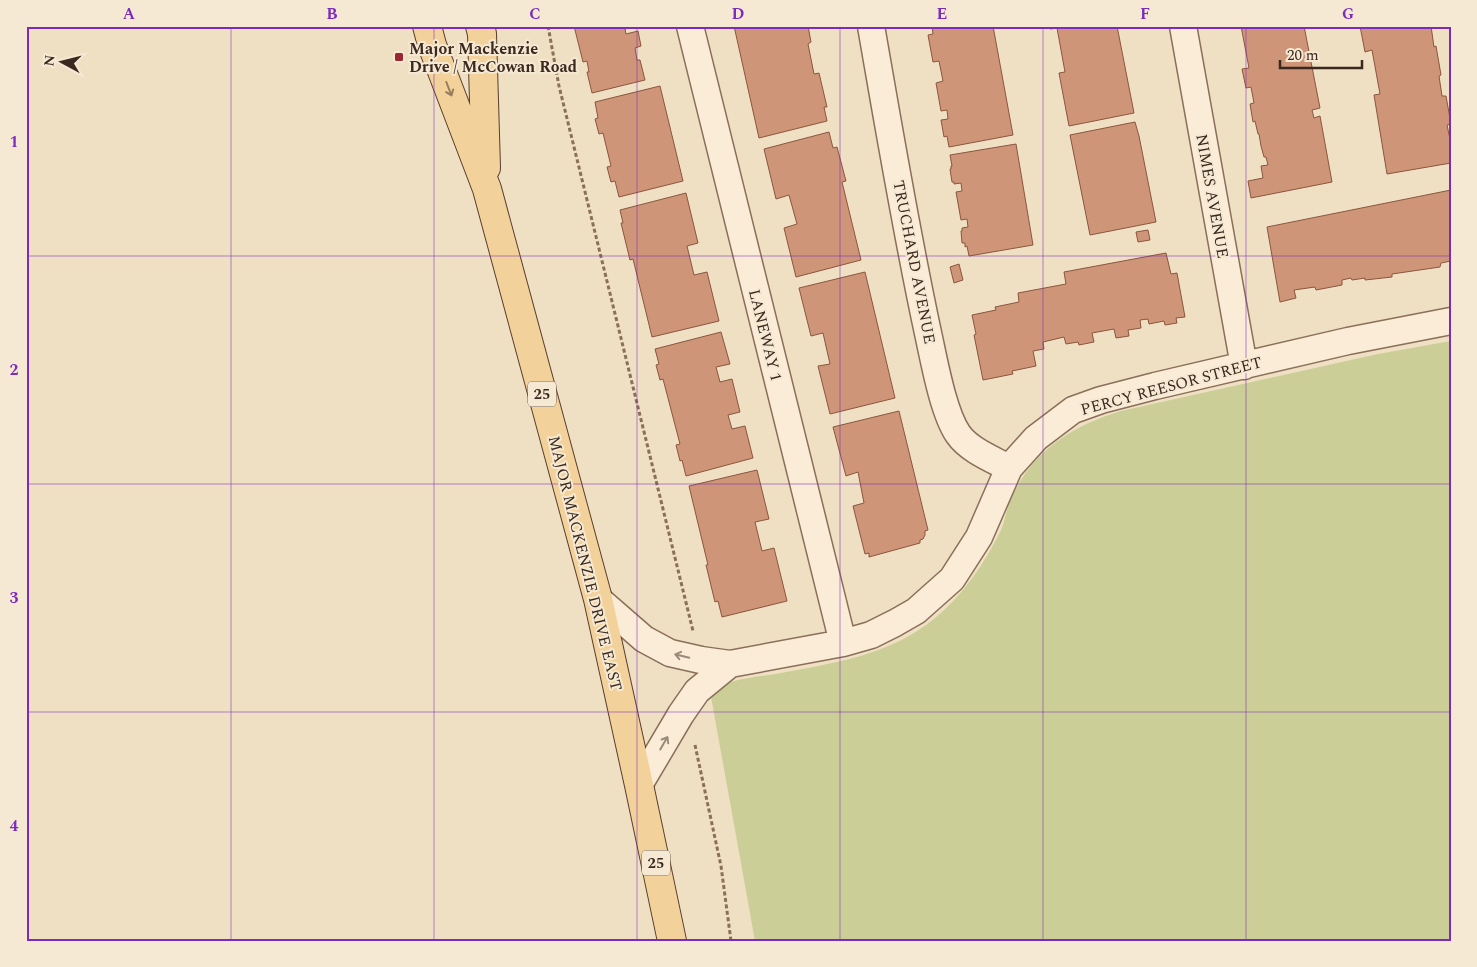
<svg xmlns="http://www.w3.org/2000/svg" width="1477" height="967" viewBox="0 0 1477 967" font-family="Spectral,serif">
<rect width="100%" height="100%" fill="#efdfc3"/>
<!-- green -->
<path fill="#ccce97" d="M1451 341V941H755L710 691C716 688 724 684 731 682 745 678 761 676 776 674 832 663 890 656 935 618 963 595 985 563 1001 530 1005 521 1006 511 1010 501 1031 452 1071 426 1121 411L1378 354Z"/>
<!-- building -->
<path fill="#ce9578" stroke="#8a563e" d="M574 26H636L625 29 626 34 638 31 641 46 635 48 637 60H640L645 80 592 93 587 72H589L587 61 583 62Z
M734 26H808L811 42 808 44 814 74 819 73 827 107H824L827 121 759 138Z
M932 26H993L1013 135 949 147 947 136 944 137 941 120 948 119 947 110 941 111 936 83 943 81 939 61 933 62 928 35 933 34Z
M1050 26H1117L1134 113 1069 126 1059 73 1065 72 1057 28 1050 29Z
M1241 26H1304L1320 108 1312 110 1314 118 1320 116 1332 182 1251 198 1248 181 1263 178 1261 166 1268 165 1266 157H1264L1261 146 1259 134H1258L1255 121 1253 122 1250 104 1254 103 1251 87 1246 88 1242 69 1249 68Z
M1360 26H1431L1434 47 1436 46 1441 75 1439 76 1442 96H1446L1451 124 1447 125 1451 144V163L1387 174 1374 95 1380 94 1372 50 1365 52Z
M660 86 683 181 619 197 615 181 611 182 607 167 611 166 603 133 599 134 595 119 598 118 595 102Z
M1135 122 1139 136 1156 222 1090 235 1070 135Z
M829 132 833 148 837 147 846 181 842 182 861 260 796 277 784 228 797 224 789 195 776 199 764 149Z
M1016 144 1033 245 969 256 967 246 965 247V243H962L961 231H962V228L968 227 967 219 961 220 956 192 962 191 961 183 954 184V182H952L950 169H951V166H952L950 155Z
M1451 190V261L1441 263 1440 267 1392 274V277L1365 280V278L1352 280 1351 278 1342 280V285L1316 290 1315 287 1294 290 1296 298 1280 302 1267 227Z
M686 193 698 243 687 246 694 275 707 272 719 321 652 337 633 259 630 260 621 223H623L620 210Z
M1148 230 1150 240 1138 242 1136 232Z
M1166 253 1171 274 1177 273 1185 317 1176 318 1177 323 1165 325 1164 321 1149 324 1148 319 1140 320 1141 328 1128 330 1129 336 1116 338 1114 329 1092 333 1094 342 1079 345 1078 342 1066 344 1064 337 1043 342 1044 349 1033 351 1036 366 1012 371 1013 374 983 380 974 335 976 334 972 315 996 310 995 307 1019 302 1018 293 1066 284 1064 272Z
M959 264 963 280 954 283 950 267Z
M865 272 895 398 830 414 818 366 830 364 823 333 811 336 799 288Z
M721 332 730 364 716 367 720 382 732 379 740 412 728 415 732 429 745 426 753 458 686 476 682 460 680 461 676 445 680 444 663 379 660 380 656 365 659 364 655 349Z
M899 411 928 530 925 531V535L923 539 920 540V543L869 557V553L865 554 853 506 864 503 858 472 846 476 833 427Z
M757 470 769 519 755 522 762 551 774 548 787 601 722 617 718 601 715 602 706 565H708L689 486Z"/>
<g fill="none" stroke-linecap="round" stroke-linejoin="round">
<!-- minor casing -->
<g stroke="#8a6f59" stroke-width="29">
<path id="minor" d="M690 26 843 643
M871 26C889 129 906 231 928 333 934 360 943 412 958 434 969 450 992 459 1009 468
M1183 26 1244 366
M598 599 644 639 670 653 701 660 730 664 843 643 871 635 895 623 916 611 952 579 979 537 1009 468 1036 438 1073 410 1101 400 1155 386 1348 341 1451 321
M639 785 681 714 697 691 730 664"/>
</g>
<!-- primary casing -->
<g stroke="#583e2e" stroke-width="30">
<path id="primary" d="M427 26 432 45 487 189 598 599 639 785 672 941
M480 26 482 34 486 168"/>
</g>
<!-- path -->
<path stroke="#8a6f59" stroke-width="3" stroke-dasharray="4 2.5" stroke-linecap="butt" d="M548 26 559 86 693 631
M695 745 721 866 731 941"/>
<!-- minor -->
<use href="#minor" stroke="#faecd7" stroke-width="26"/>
<!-- primary -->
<use href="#primary" stroke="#f3d19a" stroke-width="28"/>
</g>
<!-- one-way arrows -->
<defs><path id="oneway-shaft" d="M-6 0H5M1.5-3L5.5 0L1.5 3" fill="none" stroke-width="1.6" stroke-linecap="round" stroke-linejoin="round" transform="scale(1.25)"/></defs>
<use stroke="#967d5c" href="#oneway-shaft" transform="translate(449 89) rotate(69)"/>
<g stroke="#9a8a7a">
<use href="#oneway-shaft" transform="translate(682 656) rotate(-166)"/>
<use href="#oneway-shaft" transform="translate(664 743) rotate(-60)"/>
</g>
<!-- grid -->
<path fill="none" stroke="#7b2cbf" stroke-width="1" stroke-opacity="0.55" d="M231 26V941M434 26V941M637 26V941M840 26V941M1043 26V941M1246 26V941M26 256H1451M26 484H1451M26 712H1451"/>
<!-- markers -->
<rect fill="#9b2831" stroke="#f6e9d3" stroke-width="2" x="394" y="52" width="10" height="10" rx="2.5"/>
<g text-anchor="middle" stroke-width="4" stroke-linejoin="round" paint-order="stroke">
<!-- shield labels -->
<g fill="#f6e9d3" stroke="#726354" stroke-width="1">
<rect x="528" y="381.5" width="28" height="25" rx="4"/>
<rect x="642" y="850.5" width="28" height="25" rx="4"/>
</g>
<g font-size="15" font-weight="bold" fill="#3a291e">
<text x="542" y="399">25</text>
<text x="656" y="868">25</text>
</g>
<!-- poi labels -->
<g font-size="16" font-weight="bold" fill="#3a291e" stroke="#f6e9d3" text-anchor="start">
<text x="409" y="54">Major Mackenzie<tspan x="409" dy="18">Drive / McCowan Road</tspan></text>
</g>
<!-- street labels -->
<g font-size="16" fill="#3a291e" stroke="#f6e9d3">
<text transform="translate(1213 196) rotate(80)" y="6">NIMES AVENUE</text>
<text transform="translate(915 262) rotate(79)" y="6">TRUCHARD AVENUE</text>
<text transform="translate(766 335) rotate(76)" y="6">LANEWAY 1</text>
<text transform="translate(1171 385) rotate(-15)" y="6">PERCY REESOR STREET</text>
<text transform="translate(586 563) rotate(76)" y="6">MAJOR MACKENZIE DRIVE EAST</text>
</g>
</g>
<!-- border -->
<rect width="1477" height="967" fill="none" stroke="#f6e9d3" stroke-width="55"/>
<!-- north arrow -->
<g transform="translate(62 62) rotate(277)" stroke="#f6e9d3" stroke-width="4" paint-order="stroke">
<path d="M0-4L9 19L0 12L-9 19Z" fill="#3a291e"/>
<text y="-8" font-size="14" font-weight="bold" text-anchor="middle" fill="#3a291e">N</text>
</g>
<!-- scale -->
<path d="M1280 60v8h82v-8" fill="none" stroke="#3a291e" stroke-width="2.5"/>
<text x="1287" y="60" font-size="15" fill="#3a291e" stroke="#f6e9d3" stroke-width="4" paint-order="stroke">20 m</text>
<rect x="28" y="28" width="1422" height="912" fill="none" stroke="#7b2cbf" stroke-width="2"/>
<g font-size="16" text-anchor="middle" font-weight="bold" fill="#7b2cbf">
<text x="129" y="19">A</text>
<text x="332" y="19">B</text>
<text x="535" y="19">C</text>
<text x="738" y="19">D</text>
<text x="942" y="19">E</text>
<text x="1145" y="19">F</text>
<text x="1348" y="19">G</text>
<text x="14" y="147">1</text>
<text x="14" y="375">2</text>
<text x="14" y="603">3</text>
<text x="14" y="831">4</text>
</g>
</svg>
